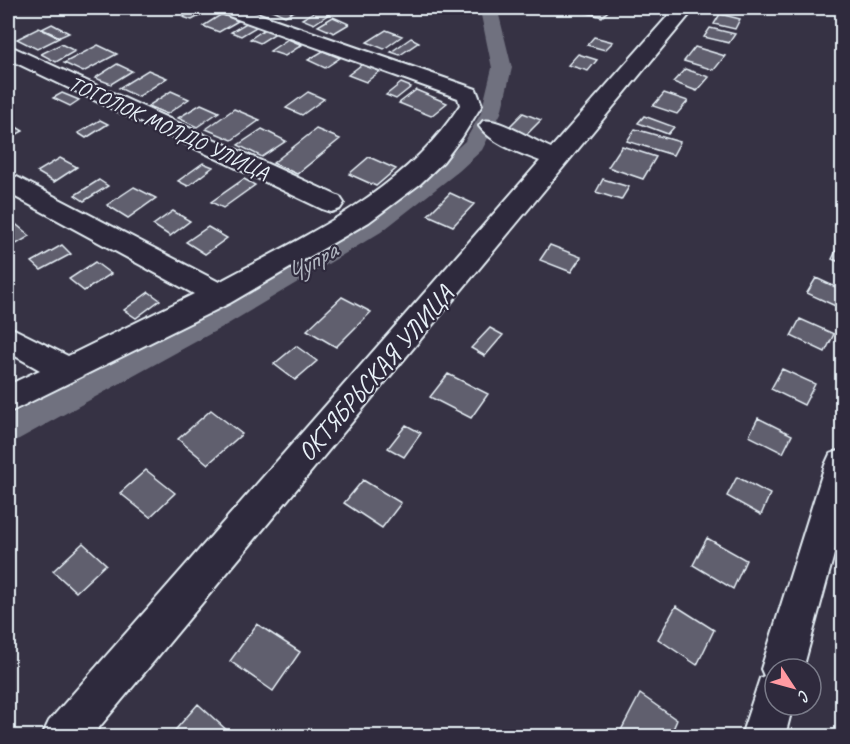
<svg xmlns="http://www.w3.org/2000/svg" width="850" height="744" viewBox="0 0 850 744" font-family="Caveat,sans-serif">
<rect width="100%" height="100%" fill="#363244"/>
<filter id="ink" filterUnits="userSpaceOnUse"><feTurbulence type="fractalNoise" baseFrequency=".0167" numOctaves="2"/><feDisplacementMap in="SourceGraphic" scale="12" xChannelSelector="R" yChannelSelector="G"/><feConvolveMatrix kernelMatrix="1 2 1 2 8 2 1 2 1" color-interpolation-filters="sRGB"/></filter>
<g filter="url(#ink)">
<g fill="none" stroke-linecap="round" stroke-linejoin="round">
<!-- canal -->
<path fill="#70717f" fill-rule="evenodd" d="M477 8H494L499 15 512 68 501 113 482 150 459 171 381 232 228 324 19 439 8 443V416L210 310 363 220 443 161 465 141 481 113 492 68 481 15Z"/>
</g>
<!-- building -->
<path fill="#605e6e" stroke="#e8f1f8" stroke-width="1.5" d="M277 8H300L285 16 272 10Z
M321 8 332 12 314 24 302 19Z
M588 8H611L602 17 584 12Z
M196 9 205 13 192 20 183 17Z
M222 14 238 21 219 32 203 26Z
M720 14 740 19 735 29 714 24Z
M333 17 349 24 334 33 318 26Z
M248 22 258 26 241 36 231 32Z
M52 24 69 33 60 37 42 29Z
M39 28 59 38 37 49 17 39Z
M710 28 735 34 729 43 704 37Z
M265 29 276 33 260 43 250 39Z
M386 30 402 36 384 49 367 42Z
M594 37 613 42 605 50 587 45Z
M411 38 419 42 400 55 391 52Z
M288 39 302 45 285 56 270 51Z
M61 44 75 51 56 62 41 54Z
M98 45 117 54 83 72 64 63Z
M695 47 725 56 714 70 684 61Z
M323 51 340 58 325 68 308 60Z
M578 54 597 60 588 71 568 65Z
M365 62 383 69 366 82 348 75Z
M117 64 132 71 111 84 95 78Z
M685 69 709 77 697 91 673 82Z
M148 70 167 78 138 97 119 88Z
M401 83 411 87 396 99 386 95Z
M416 90 447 103 431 116 399 103Z
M171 91 189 99 167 114 148 106Z
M308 92 324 99 302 115 286 108Z
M62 93 79 100 70 106 53 98Z
M664 93 688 101 677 114 653 106Z
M201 104 219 112 197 127 178 118Z
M234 109 260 120 232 140 206 129Z
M523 113 541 120 525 136 507 129Z
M644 116 674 127 668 134 638 123Z
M100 120 108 124 86 138 78 133Z
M8 122 23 131 8 139Z
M262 129 286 141 262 157 238 145Z
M316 129 340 139 297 174 273 163Z
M635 129 680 142 673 155 627 141Z
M622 146 656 157 643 179 608 167Z
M369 157 396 169 376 186 349 174Z
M60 158 77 167 54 182 37 172Z
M203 163 213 167 188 186 178 181Z
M244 179 255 185 223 208 211 202Z
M603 179 629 187 621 200 596 192Z
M99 180 108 186 84 201 75 195Z
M134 187 156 198 128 218 107 205Z
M450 193 474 204 453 226 428 215Z
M173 211 190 221 170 236 153 225Z
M12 221 30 236 8 249V224Z
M208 227 227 238 205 254 186 242Z
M840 243 842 244V263L832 259Z
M62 245 71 254 41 270 32 262Z
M550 245 581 257 571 272 540 260Z
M95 262 111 274 84 291 69 279Z
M816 278 842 290V309L807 293Z
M149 292 160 300 136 318 124 310Z
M342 297 371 312 336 347 307 330Z
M800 319 834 334 825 352 791 336Z
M490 328 503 335 485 356 471 348Z
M296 346 317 361 295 380 274 364Z
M782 369 815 384 804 405 771 389Z
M448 374 488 394 471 418 430 397Z
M211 410 242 434 208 464 178 439Z
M758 418 792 435 783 453 749 436Z
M406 425 421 433 404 457 388 448Z
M146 470 175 493 150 517 120 493Z
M737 477 770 494 761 515 727 496Z
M363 480 401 503 382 528 344 503Z
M707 538 746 560 733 589 693 565Z
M83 543 106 564 76 592 53 571Z
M676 606 714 630 697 665 658 639Z
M257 624 300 652 273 691 230 661Z
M640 694 677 720 670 736H618Z
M198 704 231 734 229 736H170Z
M842 709V736H835Z"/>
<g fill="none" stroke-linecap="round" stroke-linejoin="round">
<!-- minor casing -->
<g stroke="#e8f1f8" stroke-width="4">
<path id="minor" d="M216 8H242L476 89 482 105 462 137 443 162 420 184 369 222 230 303 8 413V385L40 370 8 352V326L68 356 194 294 8 193V175L17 177 219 282C307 235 405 191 460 105L458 98 218 12Z
M675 8H695L92 736H42L49 721 540 161C520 153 492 144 479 126L483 121C498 117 534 141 551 148Z
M8 45 340 197 344 203 340 209 331 212 322 209 8 59Z
M842 450V525L803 669H775V705H793L785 736H741L760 678 764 676 761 669 825 465 830 454Z"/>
</g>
<!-- minor -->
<use href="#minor" fill="#2f2a3d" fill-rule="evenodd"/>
</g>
</g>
<g text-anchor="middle" stroke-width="4.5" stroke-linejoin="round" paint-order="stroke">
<!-- far-street labels -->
<g font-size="22" fill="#e8f1f8" stroke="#2f2a3d">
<text transform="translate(169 127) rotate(25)" y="8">ТОГОЛОК МОЛДО УЛИЦА</text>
</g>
<!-- street labels -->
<g font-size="26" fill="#e8f1f8" stroke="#2f2a3d">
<text transform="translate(375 373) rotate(-49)" y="9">ОКТЯБРЬСКАЯ УЛИЦА</text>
</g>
<!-- water labels -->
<g font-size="27" font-style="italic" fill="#b2b7c2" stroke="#2f2a3d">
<text transform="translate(311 262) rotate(-31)" y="9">Чупра</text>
</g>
</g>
<!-- margin -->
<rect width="850" height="744" fill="none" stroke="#2f2a3d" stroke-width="30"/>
<rect x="15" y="15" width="820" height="714" fill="none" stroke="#e8f1f8" stroke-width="2" filter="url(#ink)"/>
<!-- north arrow -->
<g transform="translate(793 687) rotate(126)"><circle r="28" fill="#2f2a3d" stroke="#797a88" stroke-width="1.5"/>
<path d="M0-4.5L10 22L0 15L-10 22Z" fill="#ff9aa2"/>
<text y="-9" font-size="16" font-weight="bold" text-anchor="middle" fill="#e8f1f8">С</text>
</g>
</svg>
